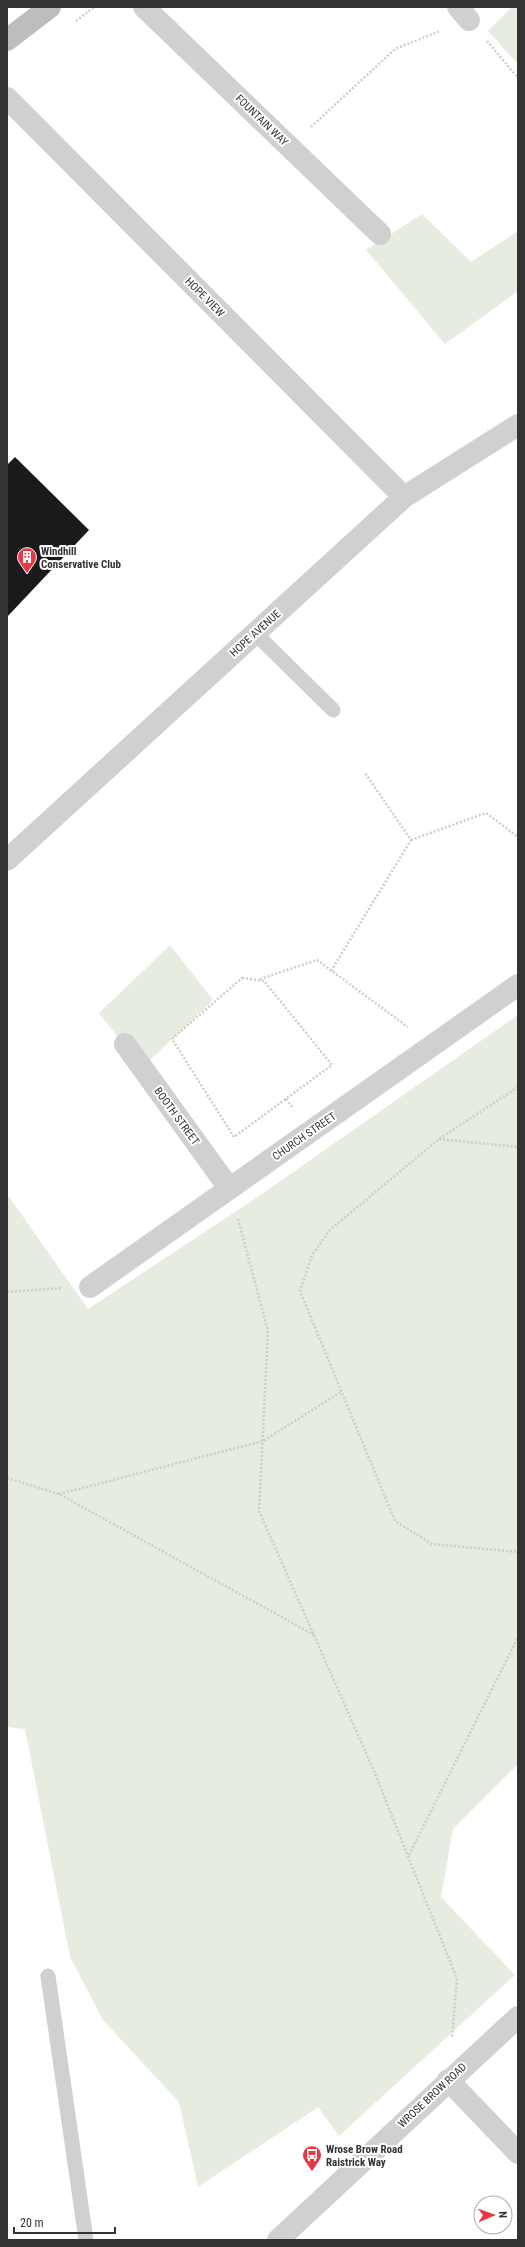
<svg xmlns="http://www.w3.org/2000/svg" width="525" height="2247" viewBox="0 0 525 2247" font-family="'Roboto Condensed',sans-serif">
<rect width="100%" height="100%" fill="#fff"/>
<!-- green -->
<path fill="#e6ecdf" d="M512 7H518V64L488 31Z
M422 214 471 262 518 231V291L445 344 366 250Z
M170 945 213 1000 142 1068 99 1013Z
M518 1015V1764L453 1829 441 1897 515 1975 339 2136 318 2107 198 2187 179 2102 103 2020 70 1957 25 1729 7 1727V1194L88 1309 256 1198Z"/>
<!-- building -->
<path fill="#1a1a1a" d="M15 457 89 530 7 617V465Z"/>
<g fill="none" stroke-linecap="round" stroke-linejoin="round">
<!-- path -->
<path stroke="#cdcdcd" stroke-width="2.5" stroke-dasharray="2 2" stroke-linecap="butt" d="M76 21 94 7
M487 41 518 78
M311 127 395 49 440 31
M411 840 486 813 518 837
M331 971 411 840 365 773
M242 978 264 981 332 1065 234 1137 172 1039Z
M260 979 317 960 408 1027
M518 1087 439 1139 330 1230 312 1255 300 1291 395 1521 432 1544 518 1552
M286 1099 293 1108
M439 1139 518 1147
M238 1219 268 1331 259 1511 374 1771 457 1979 452 2038
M7 1292 62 1288
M7 1478 59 1494 314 1635
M59 1494 263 1441 341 1392
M409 1855 518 1637"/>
<!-- lane -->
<path stroke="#d0d0d0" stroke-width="15" d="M255 633 333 710
M48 1976 86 2240"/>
<!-- street -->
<path stroke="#d0d0d0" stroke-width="22" d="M144 7 380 234
M458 7 469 20
M7 98 404 497
M7 860 404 497 518 425
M125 1044 229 1188
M90 1287 518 985
M448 2080 518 2153
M278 2240 518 2017"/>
<!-- secondary -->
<path stroke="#bdbdbd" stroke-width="22" d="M7 40 50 7"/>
</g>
<!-- icons -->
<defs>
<g id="building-pin" transform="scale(1)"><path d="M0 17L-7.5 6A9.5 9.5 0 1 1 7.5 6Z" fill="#e63946" stroke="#fff"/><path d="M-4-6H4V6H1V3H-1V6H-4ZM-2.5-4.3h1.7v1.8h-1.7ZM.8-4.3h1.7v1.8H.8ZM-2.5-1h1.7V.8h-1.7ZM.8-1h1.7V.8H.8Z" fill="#fff"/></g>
<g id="bus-pin" transform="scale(1)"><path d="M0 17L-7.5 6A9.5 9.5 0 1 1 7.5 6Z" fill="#e63946" stroke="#fff"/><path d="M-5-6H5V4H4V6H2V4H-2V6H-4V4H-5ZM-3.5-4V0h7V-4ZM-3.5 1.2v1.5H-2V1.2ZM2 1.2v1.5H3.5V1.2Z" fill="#fff"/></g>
</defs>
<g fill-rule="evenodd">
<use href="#building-pin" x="27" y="557"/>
<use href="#bus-pin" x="312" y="2155"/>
</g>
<g text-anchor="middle" stroke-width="4" stroke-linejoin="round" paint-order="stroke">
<!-- street labels -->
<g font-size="11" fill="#333" stroke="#fff">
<text transform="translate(262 120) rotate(44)" y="4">FOUNTAIN WAY</text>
<text transform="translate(205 297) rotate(45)" y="4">HOPE VIEW</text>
<text transform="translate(255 633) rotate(-42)" y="4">HOPE AVENUE</text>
<text transform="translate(177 1116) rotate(54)" y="4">BOOTH STREET</text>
<text transform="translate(304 1136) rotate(-35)" y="4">CHURCH STREET</text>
<text transform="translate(432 2095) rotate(-43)" y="4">WROSE BROW ROAD</text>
</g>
<!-- poi labels -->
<g font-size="11" font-weight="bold" fill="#333" stroke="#fff" text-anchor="start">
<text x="41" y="555">Windhill<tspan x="41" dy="13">Conservative Club</tspan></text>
<text x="326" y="2153">Wrose Brow Road<tspan x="326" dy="13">Raistrick Way</tspan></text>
</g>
</g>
<!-- border -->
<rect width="525" height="2247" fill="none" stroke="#333333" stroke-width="16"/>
<!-- north arrow -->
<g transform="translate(493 2215) rotate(88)"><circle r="19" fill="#ffffff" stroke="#adadad"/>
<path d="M0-3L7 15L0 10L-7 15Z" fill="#e63946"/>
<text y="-6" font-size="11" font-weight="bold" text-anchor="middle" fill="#333333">N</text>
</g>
<!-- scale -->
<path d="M14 2227v6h101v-6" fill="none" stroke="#333333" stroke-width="2"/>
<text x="20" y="2227" font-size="12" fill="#333333" stroke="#ffffff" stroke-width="3" paint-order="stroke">20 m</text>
</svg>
